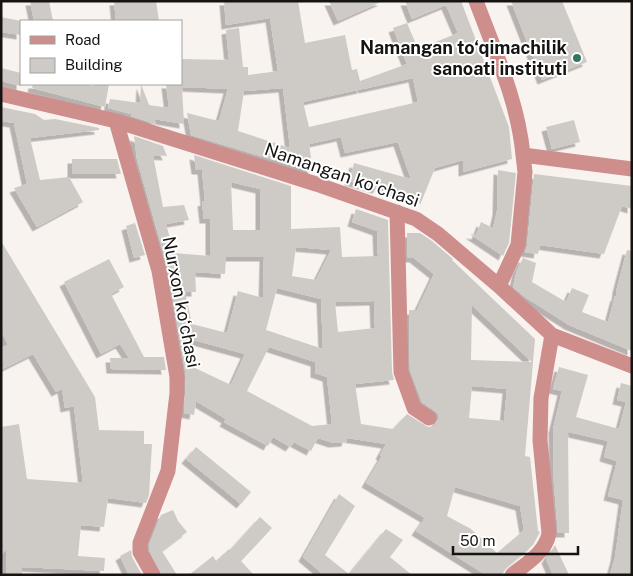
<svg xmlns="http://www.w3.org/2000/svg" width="633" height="576" viewBox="0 0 633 576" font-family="'Public Sans',sans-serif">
<defs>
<filter id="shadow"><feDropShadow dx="-4.5" dy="4.5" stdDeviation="0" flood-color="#0004"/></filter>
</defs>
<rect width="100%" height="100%" fill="#f9f3f0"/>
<!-- building -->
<path fill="#cecac6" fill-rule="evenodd" filter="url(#shadow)" d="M30 1H49L53 21H34Z
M114 1H156L159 21H116Z
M224 1H298L305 43 345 35 352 70 357 69 362 89 303 102 309 127 418 102 413 78 363 89 360 81 407 64 393 28 407 23 418 49 458 33 446 5 412 19 405 1H461L509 127 512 159 463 172V160L435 168 420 205 419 201 405 192 402 196 381 183 377 189 349 181 354 163 411 179 398 142 345 153 341 137 309 144 313 172 191 135 187 113 219 121 228 89 182 87 184 124 154 119 156 124 131 116V114L108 108 110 99 140 103 141 84 149 105 169 108 166 84H181V59L229 60 226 30 239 28 243 67H248V75L278 71 270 18 226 25ZM283 88 290 148 238 131 244 91Z
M329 1H383L338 21Z
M511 1H562L587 62 542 80Z
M1 17 21 21V35L1 32Z
M1 68 21 73V86L1 81Z
M33 84H82L94 86 95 84H109L105 107 32 88Z
M1 107 35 114 44 120 55 119 99 128V130L30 138 40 180 69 177 83 202 37 227 14 188 27 184 14 123 1 121Z
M574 120 580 142 552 149 546 127Z
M134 136 163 146 167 156 153 155 163 207 184 205 189 220 166 224 174 253 210 256V219H204L202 202 205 201 202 170H196L194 155 291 186V229L340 227 342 257 378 256 377 231 352 222 356 209 388 220 392 372 394 380 355 384 361 424 393 429 407 414 428 427 434 426 438 419V414L435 411 422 402 410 370 409 310H417L434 274 414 258H408L407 233H420L432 241 453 259 452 260 535 339 525 456 530 457 538 531 540 532 533 545 506 568 503 573 501 575H486L416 531 425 518 366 483 382 456 380 455 386 444 347 438 346 442 333 443 318 438 311 451 294 442 290 447 273 437 268 446 224 422 226 419 196 401 194 415 184 413 186 376 168 269 137 159ZM231 182 260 189V230H233ZM296 247 331 250 316 280 292 276ZM226 257H264L263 298 238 291 227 333 192 324 185 292H196L195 272 225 274ZM277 288 321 299 323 349 266 330ZM374 301 375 328 338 332 335 302ZM472 305 532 362 471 360ZM190 339 245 354 231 385 195 368ZM269 347 315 362V373L327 377 332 424 312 426 247 391ZM472 386 507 389 504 421 469 418ZM455 487 520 506 524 530 497 553 471 529 447 516Z
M72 159H117L121 174H72Z
M498 170 516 173 509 243 503 256 470 234 476 235 481 222 493 228 497 211Z
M534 174 632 186V209L622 206 604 254 540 245 538 254 525 252 527 246Z
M135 223 145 255 134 258 126 226Z
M1 241 95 397 99 430 144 431V444H152L149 495 146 503 108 498 104 527 81 525 78 556 105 558 104 571 22 567V575H7L6 550 1 554V427L19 424 27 479 83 483 74 406 65 408 62 389 56 392 33 354 1 370V348L8 345 1 331Z
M627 250 632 251V351L569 325 525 297 513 287 517 270 523 258 536 263 532 282 566 302 572 288 589 295 582 312 608 322 615 296 616 297 617 288Z
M109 259 124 287 111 294 144 357H164L166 370 111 369 110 358H129L120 344 101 354 64 282Z
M559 367 588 375 576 417 619 429 626 402 617 400 621 383 632 386V575H610L615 557 623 500 608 496 617 461 604 457 608 441 568 432 569 533H558L554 484 553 429 562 391 553 389Z
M196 447 251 492 241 504 186 459Z
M339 494 355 506 325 555 349 574 386 529 403 540 390 557 412 575H324L303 557Z
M173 510 178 521 187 532 162 551 177 575H162L149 550V545L161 515Z
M260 517 272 528 241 561 254 575H189L213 556 216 561 229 549 230 550Z
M555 545 569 575H553L546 559Z
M131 550 132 557 142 575H129L120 556Z"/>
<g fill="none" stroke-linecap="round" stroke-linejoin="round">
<!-- minor -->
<path stroke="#cd8e8c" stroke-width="15" d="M476 1C495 52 518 101 523 155L632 169
M1 94 116 121 316 184 416 219 438 234 499 286 552 335 632 366
M116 121 159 271 177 377V393L168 471 140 543V552L153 575
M397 212 401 372 414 408 429 418
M499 286 518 245 525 172 523 155
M512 575C527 563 546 552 549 533L540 440 541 398 552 335"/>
</g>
<!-- markers -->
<circle fill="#367563" stroke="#fff" stroke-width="2" cx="577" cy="58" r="5"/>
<g text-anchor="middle" stroke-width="4" stroke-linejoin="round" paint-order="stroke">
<!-- poi labels -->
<g font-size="18" font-weight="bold" fill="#151413" stroke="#fff" text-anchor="end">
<text x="567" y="54">Namangan to‘qimachilik<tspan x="567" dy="21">sanoati instituti</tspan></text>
</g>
<!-- street labels -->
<g font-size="18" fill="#151413" stroke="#fff">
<text transform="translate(342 175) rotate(19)" y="6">Namangan koʻchasi</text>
<text transform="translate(181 302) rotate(79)" y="6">Nurxon koʻchasi</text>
</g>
</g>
<!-- border -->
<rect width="633" height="576" fill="none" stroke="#151413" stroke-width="5"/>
<!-- legend -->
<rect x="20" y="20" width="162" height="65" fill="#ffffff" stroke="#a1a1a1"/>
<rect x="30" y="36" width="25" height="8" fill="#cd8e8c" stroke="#a1a1a1"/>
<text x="65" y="45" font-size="15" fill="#151413">Road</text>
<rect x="30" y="58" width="25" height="15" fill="#cecac6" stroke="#a1a1a1"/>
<text x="65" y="70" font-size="15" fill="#151413">Building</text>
<!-- scale -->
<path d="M453 546v8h125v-8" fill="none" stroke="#151413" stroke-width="2.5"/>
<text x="460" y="546" font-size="15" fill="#151413" stroke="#ffffff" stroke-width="4" paint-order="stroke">50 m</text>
</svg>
